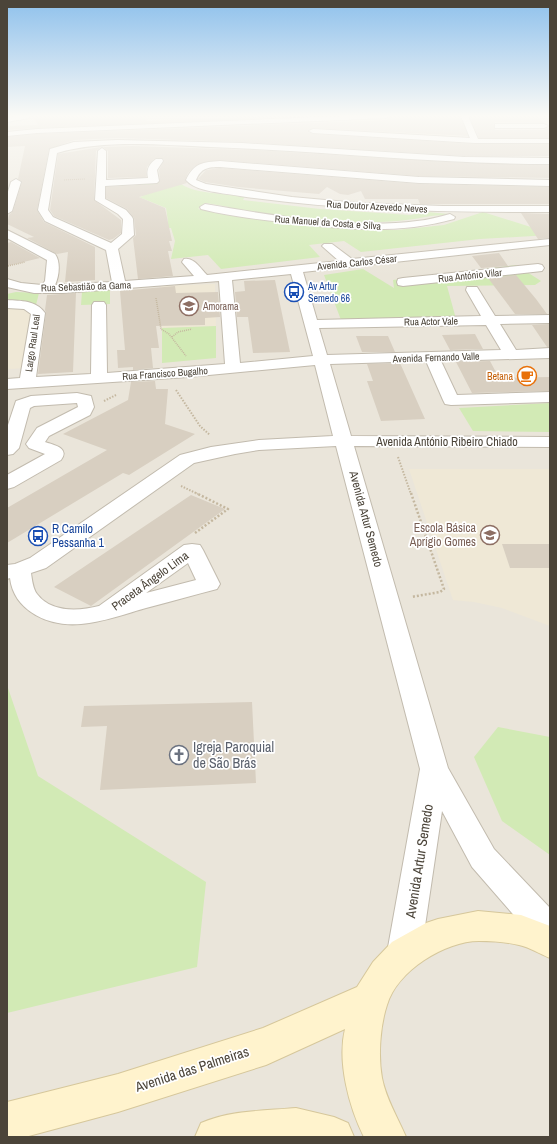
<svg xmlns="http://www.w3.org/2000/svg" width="557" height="1144" viewBox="0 0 557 1144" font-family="'Archivo Narrow',sans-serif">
<rect width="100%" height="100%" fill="#f6f3ec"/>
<!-- residential -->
<path fill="#eae5da" d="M7 116H550V1137H7Z"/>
<!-- education -->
<path fill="#efe8d6" d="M424 116H455L457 118 462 138 316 131 298 121Z
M215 284 216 326 162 328 161 286Z
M7 305 35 308 28 368 7 369Z
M409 469H550V626L502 608 474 602 453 600Z"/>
<!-- green -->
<path fill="#d2eab5" d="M179 182C190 194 229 194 245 196L243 200 320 209 410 215 427 212 449 214C443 216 438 215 431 216 363 230 295 218 227 209L229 207 206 203 198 209 212 212 315 225 368 230H397L444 225 483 212 537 229 550 235 480 239 361 252 344 241 309 245 320 257 221 269 208 255 171 259 175 241 171 228H154L168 222 166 208 139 197 143 196 137 194 135 183Z
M516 265 541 281 535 285 447 286 456 319 341 320 324 275 363 269 394 288 393 280Z
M110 290V304L81 305 82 292Z
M16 292 39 293 36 305 7 302V294Z
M216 326V358L162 363V328Z
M550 403V432L473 431 459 408Z
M7 685 38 776 206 882 197 967 7 1013Z
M498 727 550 737V855L502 821 474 757Z"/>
<!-- building -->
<path fill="#d8cfc1" d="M72 116H145L147 121 243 117 242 116H319L37 128 7 130V126L38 125 33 117Z
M391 116H460L468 136 313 128 308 132 313 134 475 144H550V156H465L242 142 117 138 74 140 49 149 37 210 44 222 95 247V280L65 282 68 252 57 254 27 238 34 237 7 224 9 215 13 211 22 182 18 179 25 146 7 147V137L37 134 386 120Z
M469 116H536L544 123 495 122 494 128 495 130H544L549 127 550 138H479Z
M133 146 253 150 465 163 550 165V178L419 176 220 160 204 162 195 166 188 173 185 180 187 183 139 197 165 208 172 241H169L172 251H168L173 276 138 279 133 238 136 235 134 218 127 209 106 198V187L158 184 160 181 159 170 164 160 162 158H156L153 160 147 167 146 177 108 178V151L103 147Z
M101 147 96 151 94 200 121 220V233L113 239 109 240 54 216 50 210 58 154Z
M220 168 419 184 550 187V204H420L418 199H365L361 191 348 195 340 194 327 187 319 194 238 187 205 182 198 179 206 170Z
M521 213 550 214V238L538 239Z
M11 242 40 258 7 266V243Z
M499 253 508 266 481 268 472 256Z
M516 275 536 299 547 314H515L488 278Z
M275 280 290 352 253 353 248 317H237L235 292 245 291 244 281Z
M175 286 176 293 218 292 220 317 205 318V325L156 326 159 348H151L153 368 133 370V367L118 368 117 350H125L120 291Z
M76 293 73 372 38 374 46 313 45 310 47 295Z
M550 324V347H547L532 325Z
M475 334 483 349 450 350 442 335Z
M356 336H388L395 352H362Z
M490 361 499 378 550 377V391L472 393 456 362Z
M400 363 425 419 381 421 367 381H373L367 364Z
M155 381 156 389H168L165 424 195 434 129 475 123 473 7 543V508L107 450 63 434 128 400 131 382Z
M191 495 225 509 91 606 54 587Z
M502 544H550V568H510Z
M252 702 256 783 100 790 107 726 81 727 84 706Z"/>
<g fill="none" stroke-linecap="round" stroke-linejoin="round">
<!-- minor casing -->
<g stroke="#c2bbae" stroke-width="2">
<path id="minor" d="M17 116H30L29 118 7 122V118Z
M344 116H390L386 118 37 133 7 136V132L37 129Z
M461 116H468L478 139H550V143H475L313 133 309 131 313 129 470 138Z
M495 124H544L548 126 544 128H495Z
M117 140 242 143 465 157 550 158V164C437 164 324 151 211 147 163 145 103 139 57 153L48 210 53 217 111 243 122 234 123 219 118 214 95 200 98 151 102 148 106 151V180L148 178C146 170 149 164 156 159H162L163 161 157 170 159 181 157 183 105 186V199L126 210 132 217 133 219 134 235 118 249 125 281 194 276 182 262 184 259C194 257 200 268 207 275L339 261 322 246 324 244H332L352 259 550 239V245L303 272 317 320 481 316 466 290 467 287H477L495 316 550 315V323L500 324 516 350 550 348V358L441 361 457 395 550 392V402L451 405 445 404 443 400 426 361 330 364 351 436 550 437V447L354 446 448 768 494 849 550 908V947L538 943 472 867 442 811 421 953 416 964 404 969 392 964 387 953 420 769 336 446 259 450 235 454 194 463 46 568 31 573C32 580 33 589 37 594 51 613 79 611 99 606L184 545 192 544 200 545 203 550 220 584 217 589C193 595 170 602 146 608 125 614 103 622 81 624 50 627 14 612 10 578L7 579V565L15 564 30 558 180 455 211 447 259 440 333 436 315 365 188 377 7 389V379L20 378 31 314 24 309 7 308V300C21 301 36 300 45 313L36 377 91 374 92 305 94 302H104L106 305 107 373 225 364 219 281 63 293H34L7 287V279L21 283 42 285 45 281 47 260 7 238V230L55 254C61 262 59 277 55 285L112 282 106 250 45 221 38 210 50 149 74 142ZM291 274 313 356 240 363 232 280ZM486 325 501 350 327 355 319 328ZM188 563 196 580 146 593Z
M220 161 419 177 550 180V186L419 183 220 167C208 167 201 168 196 180L206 184 292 197 358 203 443 206H550V212C446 212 343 211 240 196 225 193 196 192 186 180 194 163 203 162 220 161Z
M16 179 21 182 12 211 7 214V195L11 182Z
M205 204C270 215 352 230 417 221 428 220 439 217 450 214L455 217 454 219C397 235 341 229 283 222 256 219 228 216 201 209L200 207Z
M538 264 542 265 544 268 542 271 403 286 398 285 397 282 398 279 403 278Z
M77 393 91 396 94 407 90 415 49 436 45 442C54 445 70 448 61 460L14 487 7 489V475L45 454 29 448 26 444 37 428 78 407 77 403 34 406 30 408 19 448 13 454 7 455V428L16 401 31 396Z"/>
</g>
<!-- secondary casing -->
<g stroke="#d6c79b" stroke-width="2">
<path id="secondary" d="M478 911 521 915 550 926V958C540 954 529 947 519 945 507 942 492 941 479 941 445 941 397 971 387 1005 380 1026 378 1056 382 1078 386 1099 398 1118 406 1137H364C349 1107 337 1062 345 1029L266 1065 118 1112 25 1137H7V1102L118 1074 263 1028 357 987 373 962 392 942 426 923 438 919Z
M296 1108 334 1117 348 1123 354 1137H195L201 1123C231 1110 263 1111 296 1108Z"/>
</g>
<!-- path-far3 -->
<path stroke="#c4b79f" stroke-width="1" stroke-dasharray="1 1" stroke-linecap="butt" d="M64 180 85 179"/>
<!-- path-far2 -->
<path stroke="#c4b79f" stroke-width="1.5" stroke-dasharray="1 1" stroke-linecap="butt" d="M8 266 25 262
M156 298 161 329 169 334 186 356
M172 337 178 332 192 329"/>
<!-- path-far1 -->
<path stroke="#c4b79f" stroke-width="2" stroke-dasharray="1.5 1.5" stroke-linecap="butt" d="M176 390 200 426 210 435
M104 401 116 395
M398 457 411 494
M181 486 198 494"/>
<!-- path -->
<path stroke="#c4b79f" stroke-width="2.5" stroke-dasharray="2 2" stroke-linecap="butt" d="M411 493 444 589 440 592 411 597
M195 533 228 509 196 493"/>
<!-- minor -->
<use href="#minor" fill="#fff" fill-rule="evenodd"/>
<!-- secondary -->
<use href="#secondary" fill="#fff3cd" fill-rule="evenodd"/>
</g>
<!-- sky -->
<linearGradient id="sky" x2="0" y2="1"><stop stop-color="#8fc1ec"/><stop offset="0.42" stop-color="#fbfaf6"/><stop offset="1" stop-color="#fbfaf6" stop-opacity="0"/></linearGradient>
<rect width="557" height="276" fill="url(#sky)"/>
<!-- icons -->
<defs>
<g id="bus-ring" transform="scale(1)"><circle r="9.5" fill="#fff" stroke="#1a4fb4" stroke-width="1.5"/><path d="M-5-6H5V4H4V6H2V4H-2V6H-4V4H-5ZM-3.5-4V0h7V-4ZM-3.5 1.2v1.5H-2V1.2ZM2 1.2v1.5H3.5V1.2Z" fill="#1a4fb4"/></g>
<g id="school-ring" transform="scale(1)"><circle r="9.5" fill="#fff" stroke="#8d6e63" stroke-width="1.5"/><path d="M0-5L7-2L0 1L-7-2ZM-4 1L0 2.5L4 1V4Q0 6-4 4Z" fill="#8d6e63"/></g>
<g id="cafe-ring" transform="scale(1)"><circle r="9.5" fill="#fff" stroke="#e8710a" stroke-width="1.5"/><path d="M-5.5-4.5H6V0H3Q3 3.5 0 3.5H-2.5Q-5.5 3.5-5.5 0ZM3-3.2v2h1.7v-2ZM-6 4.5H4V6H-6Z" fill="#e8710a"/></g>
<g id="church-ring" transform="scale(1)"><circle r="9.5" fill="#fff" stroke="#6b7280" stroke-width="1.5"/><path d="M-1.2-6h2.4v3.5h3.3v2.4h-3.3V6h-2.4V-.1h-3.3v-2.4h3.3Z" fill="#6b7280"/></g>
</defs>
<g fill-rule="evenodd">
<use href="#bus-ring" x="294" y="292"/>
<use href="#school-ring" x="189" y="306"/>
<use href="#cafe-ring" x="527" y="376"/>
<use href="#school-ring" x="490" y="535"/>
<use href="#bus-ring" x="38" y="536"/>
<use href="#church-ring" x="179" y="755"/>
</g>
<g text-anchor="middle" stroke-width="3.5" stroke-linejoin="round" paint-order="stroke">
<!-- far-street labels -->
<g font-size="10" fill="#4b4439" stroke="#fff">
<text transform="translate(377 206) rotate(3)" y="4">Rua Doutor Azevedo Neves</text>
<text transform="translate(328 222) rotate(4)" y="4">Rua Manuel da Costa e Silva</text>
<text transform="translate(357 262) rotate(-6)" y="4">Avenida Carlos César</text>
<text transform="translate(470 275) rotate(-6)" y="4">Rua António Vilar</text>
<text transform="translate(86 286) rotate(-2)" y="4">Rua Sebastião da Gama</text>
<text transform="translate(431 321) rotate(-1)" y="4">Rua Actor Vale</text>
<text transform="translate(32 343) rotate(-82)" y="4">Largo Raul Leal</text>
<text transform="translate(436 357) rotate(-2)" y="4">Avenida Fernando Valle</text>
<text transform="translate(165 373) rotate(-4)" y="4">Rua Francisco Bugalho</text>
</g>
<!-- far-transit labels -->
<g font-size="10" fill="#164399" stroke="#fff" text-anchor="start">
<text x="308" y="290">Av Artur<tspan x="308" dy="12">Semedo 66</tspan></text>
</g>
<!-- far-education labels -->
<g font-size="10" fill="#785e54" stroke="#fff" text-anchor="start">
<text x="203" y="310">Amorama</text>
</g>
<!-- far-food labels -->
<g font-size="10" fill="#c56008" stroke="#fff" text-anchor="end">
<text x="513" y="380">Betana</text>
</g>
<!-- street labels -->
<g font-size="12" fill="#4b4439" stroke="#fff">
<text x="447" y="446">Avenida António Ribeiro Chiado</text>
<text transform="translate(366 519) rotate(75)" y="4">Avenida Artur Semedo</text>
<text transform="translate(150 581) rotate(-36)" y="4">Praceta Ângelo Lima</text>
</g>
<!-- education labels -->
<g font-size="12" fill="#785e54" stroke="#fff" text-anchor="end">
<text x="476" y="532">Escola Básica<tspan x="476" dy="14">Aprígio Gomes</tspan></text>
</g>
<!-- transit labels -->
<g font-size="12" fill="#164399" stroke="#fff" text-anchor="start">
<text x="52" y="533">R Camilo<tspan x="52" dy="14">Pessanha 1</tspan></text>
</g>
<!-- near-worship labels -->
<g font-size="14" fill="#5b616d" stroke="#fff" text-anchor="start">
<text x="193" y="752">Igreja Paroquial<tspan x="193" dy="16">de São Brás</tspan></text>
</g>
<!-- near-street labels -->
<g font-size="14" fill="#4b4439" stroke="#fff">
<text transform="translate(419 861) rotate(-81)" y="5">Avenida Artur Semedo</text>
<text transform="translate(192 1069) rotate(-18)" y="5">Avenida das Palmeiras</text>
</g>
</g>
<!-- border -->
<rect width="557" height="1144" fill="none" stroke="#4b4439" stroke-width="16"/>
</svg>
